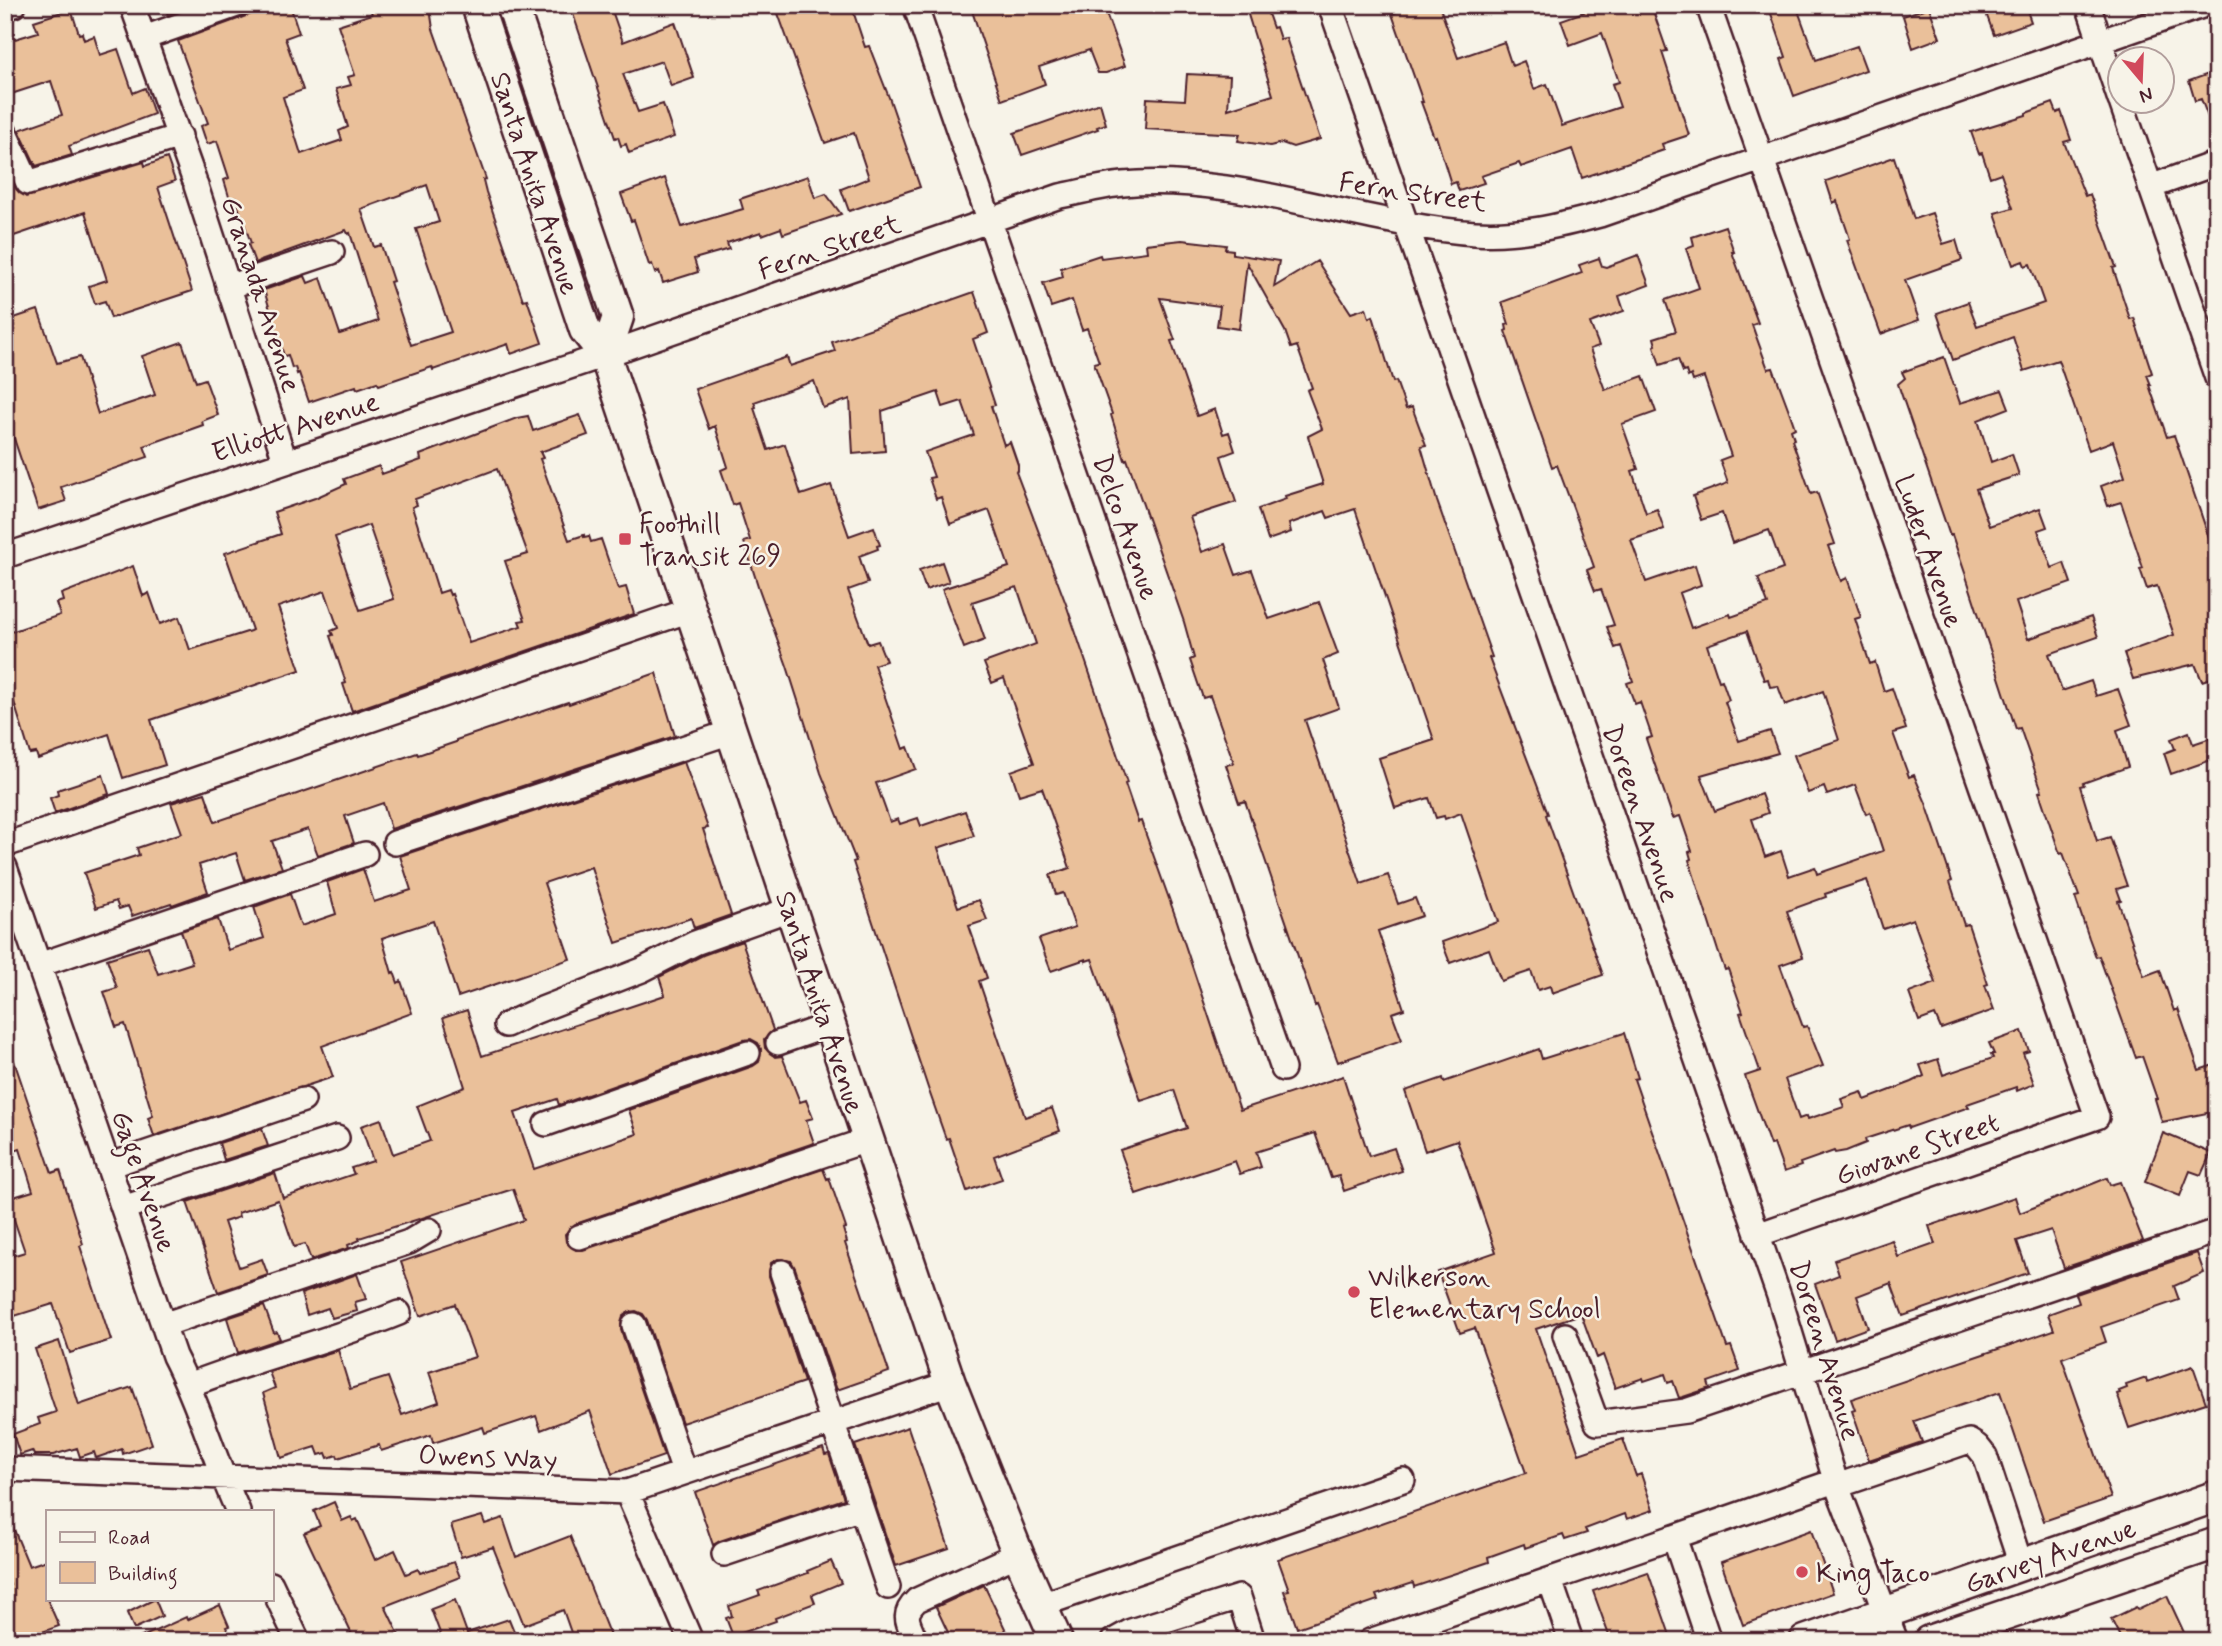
<svg xmlns="http://www.w3.org/2000/svg" width="2222" height="1646" viewBox="0 0 2222 1646" font-family="Mynerve,sans-serif">
<rect width="100%" height="100%" fill="#f7f3e8"/>
<filter id="ink" filterUnits="userSpaceOnUse"><feTurbulence type="fractalNoise" baseFrequency=".0143" numOctaves="2"/><feDisplacementMap in="SourceGraphic" scale="14" xChannelSelector="R" yChannelSelector="G"/><feConvolveMatrix kernelMatrix="1 2 1 2 8 2 1 2 1" color-interpolation-filters="sRGB"/></filter>
<g filter="url(#ink)">
<!-- building -->
<path fill="#eac09a" stroke="#4a1f2b" stroke-width="2" fill-rule="evenodd" d="M164 5H194L168 15Z
M258 5H290L299 33 285 38 303 90 283 97 301 154 342 140 339 131 348 127 336 89 351 85 348 77 355 75 338 25 372 14 369 5H417L431 15 433 29 486 179 483 180 486 192 523 300 527 299 542 343 511 354 508 344 433 370 432 367 379 385 377 382 357 389 356 386 309 402 299 373 297 374 295 367 292 368 288 355 284 356 264 290 305 276 308 283 321 278 340 334 378 321 350 233 348 234 346 230 255 263 248 244 251 243 235 198 230 200 224 180 229 178 217 141 207 144 201 126 208 123 178 41 257 12ZM427 185 439 222 416 229 451 332 411 345 390 282 393 281 381 245 374 247 361 209Z
M570 5H610L623 42 675 22 694 78 671 86 662 61 623 74 638 112 663 104 674 137 629 153 626 144 621 146 618 137 615 138Z
M775 5H851L865 47 869 46 890 100 920 187 849 211 841 189 869 178 854 133 825 143Z
M970 5H1103L1125 66 1106 73H1098L1089 50 1039 67 1045 84 1002 100Z
M1245 5H1265L1273 28 1276 27 1280 39 1286 38 1320 139 1293 147 1282 143 1270 146 1238 141 1240 134 1145 129 1147 98 1185 100 1187 74 1230 76 1228 109 1273 95Z
M1394 5H1439L1458 58 1504 42 1512 66 1524 61 1534 89 1547 84 1562 126 1620 107 1612 84 1619 82 1602 33 1570 45 1561 20 1584 12 1581 5H1651L1667 51 1662 52 1689 135 1662 144 1664 150 1582 178 1572 149 1521 167 1519 163 1481 176 1484 183 1459 191 1456 182 1451 184 1436 136 1434 137 1421 102H1423L1392 14 1397 12Z
M1768 5H1796L1816 60 1857 46 1866 70 1794 96 1781 59 1786 57Z
M1983 5H2025L2031 22 1994 35Z
M1929 7 1940 38 1913 48 1903 16Z
M71 9 79 34 82 33 84 40 94 36 100 55 118 49 133 93 145 88 154 114 69 146 72 155 36 166 19 130 62 115 51 81 5 96V42L38 32 34 21Z
M2217 71V135H2215L2201 99 2195 101 2189 81Z
M1100 103 1106 124 1097 127 1098 129 1022 155 1014 133Z
M2053 103 2057 113 2061 111 2071 140 2064 142 2085 196 2090 194 2116 267 2113 268 2130 319 2134 318 2152 373 2147 375 2151 385H2149L2167 437 2174 435 2217 561V676L2202 681 2195 664 2133 679 2124 653 2174 635 2157 586 2147 589 2140 569 2143 568 2121 502 2108 506 2101 486 2125 477 2113 441 2089 450 2058 360 2024 371 2013 337 1953 360 1937 313 1968 302 1977 326 2044 303 2030 264 2025 266 2023 261 2013 265 1995 213 2013 208 2001 173 1990 177 1982 153 1979 154 1971 132 2026 115V113Z
M1894 157 1914 219 1932 213 1943 244 1956 240 1962 260 1905 280 1919 320 1881 334 1847 240 1850 239 1837 201 1833 203 1826 181Z
M167 158 175 181 158 187 192 291 111 318 105 301 95 304 89 286 107 280 85 212 5 239V167L16 189 26 197 144 162 145 166Z
M808 176 815 198 826 194 841 214 783 234 781 228 762 235 761 232 727 243 729 249 694 259 698 272 663 283 659 271 655 273 652 264 649 265 634 220 631 221 621 194 665 178 682 227 743 209 740 199Z
M1725 226 1734 252H1732L1758 323 1752 325 1768 369 1773 368 1788 408 1795 428 1791 430 1794 439 1792 440 1811 494 1817 492 1835 544 1828 546 1841 581 1847 578 1861 617 1855 619 1870 664 1875 662 1884 691 1892 688 1906 729 1893 733 1909 777 1914 775 1926 803 1952 881 1950 882 1964 925 1968 924 1988 984 1985 985 1994 1010 1941 1029 1935 1015 1919 1021 1909 993 1936 983 1913 919 1883 929 1867 880 1825 894 1826 897 1787 911 1803 957 1780 965 1803 1027 1807 1026 1823 1066 1785 1079 1799 1119 1807 1116 1808 1119 1844 1107 1841 1099 1862 1092 1865 1100 1912 1082 1924 1076 1920 1065 1938 1059 1943 1075 1993 1058 1991 1054H1994L1989 1043 2022 1031 2029 1051 2023 1053 2034 1084 2017 1091 2016 1087 1967 1104 1969 1107 1909 1128 1908 1125 1865 1139 1866 1143 1846 1151 1835 1153 1834 1151 1800 1163 1801 1166 1784 1172 1774 1144 1770 1145 1745 1076 1760 1071 1740 1013 1743 1012 1728 969 1725 970 1718 951 1689 860 1691 859 1689 852 1692 851 1680 816 1673 818 1646 739 1652 737 1640 702 1635 704 1627 683 1633 681 1621 646 1615 648 1607 627 1614 625 1601 589 1595 591 1587 570 1594 567 1580 527 1557 465 1552 467 1505 331 1507 330 1506 325 1509 324 1502 302 1582 273 1579 265 1599 258 1602 266 1606 267 1638 255 1649 285 1619 296 1624 311 1590 323 1599 346 1590 349 1605 390 1643 376 1656 412 1622 424 1638 469 1632 471 1646 513 1657 509 1664 529 1631 540 1646 582 1695 565 1701 585 1679 593 1691 628 1730 614 1731 617 1768 604 1758 578 1783 569 1769 530 1732 543 1722 513 1701 520 1693 496 1728 483 1720 460 1731 456 1704 377 1693 381 1691 375 1688 377 1686 371 1683 372 1678 359 1660 365 1654 346 1656 345 1654 338 1676 331 1665 300 1699 288 1686 248 1694 245 1692 237ZM1747 631 1764 680 1768 679 1770 687 1778 686 1785 705 1823 691 1839 740 1794 755 1808 793 1824 787 1827 795 1855 785 1866 814 1870 812 1883 851 1817 874 1815 867 1789 876 1781 851 1765 857 1752 819 1768 813 1761 794 1715 811 1701 775 1778 753 1770 731 1739 741 1725 702 1729 700 1722 680 1719 681 1707 645Z
M1182 240 1226 245 1225 249 1233 250V254L1279 261 1274 287 1317 261 1351 313 1366 308 1369 318 1373 316 1393 382 1396 381 1406 409 1412 407 1426 445 1421 446 1437 501 1492 657 1489 658 1548 814 1546 815 1603 975 1552 993 1550 986 1538 990 1531 971 1501 981 1489 949 1450 963 1442 942 1498 922 1461 813 1445 819 1444 816 1436 818 1429 798 1395 808 1379 758 1434 740 1355 509 1328 518 1325 511 1289 524 1291 532 1268 540 1258 509 1286 499 1285 496 1323 484 1308 436 1322 429 1307 390 1312 388 1297 346 1291 348 1285 331 1247 263 1239 329 1217 326 1220 306 1160 298 1175 340 1171 341 1197 416 1215 409 1223 434 1229 432 1235 451 1221 456 1236 502 1190 517 1202 552 1225 544 1236 575 1252 570 1269 619 1319 602 1338 654 1323 660 1339 708 1305 720 1361 884 1388 875 1398 904 1415 898 1422 916 1378 931 1404 1009 1392 1013 1402 1040 1338 1062 1319 1010 1317 1005 1315 1006 1245 801 1239 803 1226 765 1234 763 1210 696 1203 698 1190 660 1194 658 1184 622 1127 459 1125 460 1111 415 1112 414 1094 363 1099 362 1087 328 1082 330 1072 300 1051 307 1043 283 1063 277 1061 268 1100 255 1101 258 1147 252 1146 244Z
M974 292 988 333 973 339 995 405 991 406 1004 445 1010 442 1018 465V471L1016 472 1066 604 1127 783 1125 784 1138 822 1141 821 1176 918 1240 1110 1343 1076 1369 1156 1394 1148 1402 1171 1344 1191 1339 1176 1331 1178 1315 1133 1256 1152 1261 1167 1240 1174 1235 1161 1136 1194 1120 1150 1187 1128 1174 1090 1141 1101 1092 959 1086 961V959L1051 971 1039 939 1075 927 1063 893 1056 895 1050 875 1070 868 1042 788 1019 795 1011 771 1034 763 1004 678 992 683 984 663 1036 644 1017 587 972 602 985 640 964 648 942 589 1009 567 989 510 950 524 941 497 936 499 929 478 934 477 925 452 974 435 962 401 943 407 938 392 882 411 885 451 853 454 850 399 823 408 814 381 754 402 756 407 754 408 768 450 785 444 801 495 831 485 849 536 874 527 880 545 877 546 878 549 859 556 868 583 848 590 868 644 878 641 886 661 874 665 903 749 908 747 916 769 876 783 890 822 898 819 900 824 918 818 921 826 965 811 974 836 938 848 958 907 979 900 987 920 969 926 987 978 979 981 1025 1117 1052 1108 1060 1131 994 1156 1002 1179 967 1191 949 1138 946 1139 928 1088 853 862 856 861 821 773 787 666 759 589 744 542 750 540 738 503 733 505 721 470 728 467 715 426 709 429 695 389 787 357 790 366 835 351 832 342Z
M38 310 57 363 80 357 98 414 155 395 142 356 182 342 196 382 205 379 218 415 202 421 203 425 144 446 148 457 61 487 66 501 38 510 5 412V321Z
M1944 357 1960 403 2002 390 2009 408 1978 420 1991 462 2012 454 2019 475 1976 489 1989 526 2040 508 2047 527 2038 530 2052 568 2064 563 2071 583 2016 602 2028 639 2091 617 2098 637 2049 654 2062 691 2091 681 2096 696 2118 689 2131 725 2117 730 2128 767 2083 783 2084 785 2080 786 2097 841 2110 837 2127 886 2117 889 2121 900 2118 901 2144 976 2160 970 2174 1011 2178 1009 2199 1070 2217 1064V1111L2162 1122 2155 1099H2157L2142 1056 2136 1058 2099 956 2096 957 2089 938 2075 897 2079 896 2063 853 2060 854 2039 792 2042 791 2027 748 2020 728 2016 729 1965 573 1952 535 1950 536 1898 384 1905 378 1902 372Z
M580 415 588 435 540 452 543 458 540 459 569 540 584 535V537L589 536 591 542 601 539 618 589 626 587 634 614 352 711 343 684 346 683 330 636 333 635 331 631 338 628 325 591 278 607 300 670 151 720 165 765 123 778 109 734 38 759 36 753 30 754 5 673V634L60 615 56 603 63 601 61 594 133 566 143 596 149 593 160 624 179 617 190 650 250 631 252 630 225 553 281 534 274 512 315 498 346 484 344 479 379 466 382 474 421 460 420 455 517 418 528 416 533 431ZM497 469 528 554 505 561 525 620 519 621 521 626 469 643 452 594 450 595 448 590 439 593 412 507 417 505 415 499ZM369 525 394 599 360 610 335 537Z
M942 562 949 582 926 590 919 570Z
M656 673 675 736 391 829 383 803 345 816 354 843 318 855 308 829 272 841 282 868 245 880 236 853 199 865 208 892 172 905 171 903 132 916 128 906 119 909 116 901 96 908 84 873 139 855 137 848 182 833 171 803 205 793 215 822 417 753 418 755 456 742V740L541 711 568 702 569 704Z
M2189 732 2193 744 2217 736V758L2171 774 2164 753 2175 749 2171 739Z
M684 762 708 828 703 829 731 915 694 928 691 918 616 943 591 867 544 883 570 959 458 997 433 921 382 938 392 973 394 972 398 983 401 981 412 1013 322 1046 333 1077 154 1136 148 1118 153 1116 125 1024 116 1027 104 992 117 988 107 959 148 946 158 974 192 963 181 931 218 919 228 950 264 938 254 907 290 894 301 926 336 914 327 882 363 869 374 902 411 890 400 856Z
M103 775 109 794 55 813 50 798 58 795 57 790Z
M742 941 773 1030 764 1040 765 1048 775 1057 782 1056 800 1102 806 1100 813 1118 806 1120 814 1143 575 1224 565 1234 566 1242 576 1250H583L823 1169 827 1179 829 1178 846 1228 843 1229 847 1242 845 1243 889 1372 837 1390 795 1268 791 1261 778 1259 771 1263 769 1276 804 1382 682 1423 647 1320 643 1314 636 1311 629 1312 623 1316 621 1330 664 1456 612 1474 590 1411 541 1430 536 1416 485 1433 483 1427 433 1443 431 1435 381 1451 379 1445 338 1458 337 1455 328 1458 326 1453 319 1455 316 1447 281 1458 263 1393 275 1388 269 1372 338 1350 350 1389 388 1377 402 1415 439 1402 429 1372 475 1357 455 1304 420 1316 401 1262 524 1220 513 1189 359 1238 360 1240 348 1245 349 1248 311 1260 305 1244 294 1247 278 1200 238 1213 239 1217 224 1222 239 1267 262 1259 268 1275 218 1292 187 1202 275 1173 283 1198 354 1174 351 1168 373 1161 361 1126 381 1119 393 1154 430 1141 417 1106 465 1087 443 1018 467 1010 482 1056 665 995 659 977 703 955ZM751 1039 758 1043 761 1049 759 1062 753 1066 629 1110 637 1134 534 1169 515 1113 557 1099 559 1105 743 1040Z
M1624 1033 1638 1078 1634 1079 1727 1347 1731 1346 1740 1371 1708 1382 1710 1388 1683 1397 1679 1398 1673 1381 1668 1383 1665 1374 1644 1381 1643 1378 1615 1388 1603 1355 1597 1358 1581 1314 1536 1329 1579 1454 1623 1439 1636 1476 1641 1474 1653 1510 1627 1519 1625 1514 1585 1529 1587 1533 1565 1540 1563 1535 1525 1548 1524 1544 1488 1557 1489 1562 1414 1587 1413 1583 1376 1595 1378 1600 1297 1628 1284 1591 1289 1590 1278 1559 1526 1473 1475 1328 1460 1333 1438 1272 1496 1252 1457 1140 1425 1151 1405 1091 1443 1078 1444 1082 1539 1049 1542 1059Z
M5 1046H9L52 1173 60 1170 83 1244 80 1246 111 1340 70 1353 53 1304 5 1319V1258L25 1252 7 1199 33 1191 20 1149 5 1154Z
M262 1129 268 1146 224 1160 219 1143Z
M2163 1133 2211 1153 2201 1175 2190 1171 2180 1196 2145 1182Z
M2107 1178 2110 1185 2120 1182 2143 1241 2064 1268 2051 1230 2017 1241 2028 1273 1903 1316 1891 1283 1857 1296 1868 1328 1835 1340 1815 1284 1839 1275 1834 1260 1892 1240 1898 1257 1935 1244 1929 1226 2015 1197 2020 1213Z
M2197 1253 2204 1273 2174 1286 2179 1300 2101 1327 2106 1342 2062 1358 2111 1498 2044 1521 2000 1392 1914 1421 1922 1442 1869 1460 1852 1411 1855 1410 1851 1399 2054 1330 2048 1314 2079 1303 2076 1294Z
M357 1274 366 1299 355 1302 357 1311 332 1318 328 1308 307 1315 301 1294Z
M264 1306 274 1333 277 1332 280 1339 238 1353 227 1318Z
M59 1341 79 1405 132 1387 152 1444 123 1454 122 1449 96 1458 94 1452 80 1457 77 1448 53 1455H34L32 1451 20 1455 13 1434 40 1424 38 1418 56 1412 35 1349Z
M2193 1366 2206 1403 2129 1428 2117 1394 2120 1393 2119 1391 2127 1388 2126 1385 2146 1378 2147 1382Z
M908 1427 949 1548 896 1566 855 1445Z
M823 1448 825 1455 829 1454 844 1499 720 1541 713 1545 695 1492Z
M334 1502 342 1521 351 1517 353 1521 357 1519 375 1560 395 1550 406 1574 418 1569 420 1573 454 1562 460 1577 385 1606 402 1641H355L304 1533 320 1526 314 1511Z
M5 1508 29 1566 47 1560V1599L59 1626 31 1636 33 1641H5V1587L10 1585 5 1572Z
M482 1516 485 1524 503 1518 516 1557 570 1536 612 1641H574L563 1610 524 1625 493 1547 461 1557 451 1525Z
M1811 1530 1833 1593 1743 1625 1721 1562Z
M831 1561 841 1583 812 1595 815 1603 775 1618 776 1621 733 1636 726 1618 732 1616 729 1606 760 1595 758 1591 808 1573 807 1571Z
M1648 1572 1672 1641H1611L1593 1591Z
M984 1585 1011 1641H952L936 1607Z
M2167 1596 2188 1641H2122L2111 1619 2136 1607 2138 1610Z
M155 1599 162 1616 134 1629 127 1613Z
M455 1600 467 1633 509 1619 518 1641H443L431 1609Z
M220 1605 229 1626 226 1627 230 1636 219 1641H133L186 1617 187 1620Z"/>
<g fill="none" stroke-linecap="round" stroke-linejoin="round">
<!-- minor casing -->
<g stroke="#4a1f2b" stroke-width="28">
<path id="minor" d="M132 5 194 179
M915 5 1283 1069
M1330 5 1780 1299 1837 1486 1896 1641
M1708 5 2097 1117 1757 1235
M2088 5 2120 100
M5 8 14 5
M144 38 237 5
M2121 102 2217 378
M5 133 28 183 180 136
M196 186 285 461
M2150 187 2217 163
M228 287 332 252
M5 556 605 355 1060 196C1081 192 1102 186 1123 184 1236 173 1360 225 1475 233 1518 236 1559 226 1600 215L2205 5
M395 843 731 732
M5 845 690 610
M5 867 174 1356C200 1406 214 1460 238 1511
M39 965 365 854
M506 1025 534 1012 642 970 695 943 790 909
M778 1043 829 1025
M546 1124 748 1053
M108 1166 303 1100
M123 1208 337 1138
M579 1237 867 1140
M782 1272 888 1587
M163 1325 409 1242 429 1230
M634 1325 684 1472
M1565 1335 1597 1423 1686 1411 2217 1231
M189 1385C258 1358 330 1341 399 1313
M5 1469 627 1492 950 1383
M1837 1486 1969 1441 1977 1446 1985 1456 2021 1565
M627 1492 691 1641
M1674 1537 1835 1481
M724 1554 861 1508
M1550 1580 1571 1641
M271 1584 298 1641
M1041 1605 1403 1480
M916 1641C908 1622 901 1615 917 1600L1018 1554
M1113 1641 1131 1631 1239 1597 1253 1641
M1370 1641 1674 1537 1709 1641"/>
</g>
<!-- major casing -->
<g stroke="#4a1f2b" stroke-width="35">
<path id="major" d="M477 5 585 330 605 355 950 1383 1018 1554 1057 1641
M512 5 618 317 605 355
M1805 1641 2217 1496
M1929 1641 2217 1543"/>
</g>
<!-- minor -->
<use href="#minor" stroke="#f7f3e8" stroke-width="23"/>
<!-- major -->
<use href="#major" stroke="#f7f3e8" stroke-width="30"/>
</g>
</g>
<!-- markers -->
<g fill="#d1495b" stroke="#f7f3e8" stroke-width="2.5">
<rect x="618" y="532" width="14" height="14" rx="3.5"/>
<circle cx="1354" cy="1292" r="7"/>
<circle cx="1802" cy="1572" r="7"/>
</g>
<g text-anchor="middle" stroke-width="5" stroke-linejoin="round" paint-order="stroke">
<!-- street labels -->
<g font-size="28" fill="#4a1f2b" stroke="#f7f3e8">
<text transform="translate(536 183) rotate(72)" y="10">Santa Anita Avenue</text>
<text transform="translate(1413 191) rotate(8)" y="10">Fern Street</text>
<text transform="translate(829 246) rotate(-19)" y="10">Fern Street</text>
<text transform="translate(262 294) rotate(72)" y="10">Granada Avenue</text>
<text transform="translate(295 426) rotate(-18)" y="10">Elliott Avenue</text>
<text transform="translate(1127 527) rotate(71)" y="10">Delco Avenue</text>
<text transform="translate(1930 551) rotate(71)" y="10">Luder Avenue</text>
<text transform="translate(1642 813) rotate(71)" y="10">Doreen Avenue</text>
<text transform="translate(821 1002) rotate(72)" y="10">Santa Anita Avenue</text>
<text transform="translate(1917 1148) rotate(-19)" y="10">Giovane Street</text>
<text transform="translate(145 1181) rotate(71)" y="10">Gage Avenue</text>
<text transform="translate(1826 1350) rotate(73)" y="10">Doreen Avenue</text>
<text transform="translate(488 1456) rotate(2)" y="10">Owens Way</text>
<text transform="translate(2050 1555) rotate(-19)" y="10">Garvey Avenue</text>
</g>
<!-- poi labels -->
<g font-size="28" fill="#4a1f2b" stroke="#f7f3e8" text-anchor="start">
<text x="639" y="533">Foothill<tspan x="639" dy="32">Transit 269</tspan></text>
<text x="1368" y="1286">Wilkerson<tspan x="1368" dy="32">Elementary School</tspan></text>
<text x="1816" y="1582">King Taco</text>
</g>
</g>
<!-- margin -->
<rect width="2222" height="1646" fill="none" stroke="#f7f3e8" stroke-width="28"/>
<rect x="14" y="14" width="2194" height="1618" fill="none" stroke="#4a1f2b" stroke-width="2.5" filter="url(#ink)"/>
<!-- legend -->
<rect x="46" y="1510" width="228" height="91" fill="#f7f3e8" stroke="#b29e9c" stroke-width="2"/>
<rect x="60" y="1532" width="35" height="10" fill="#f7f3e8" stroke="#b29e9c" stroke-width="2"/>
<text x="108" y="1544" font-size="21" fill="#4a1f2b">Road</text>
<rect x="60" y="1562" width="35" height="21" fill="#eac09a" stroke="#b29e9c" stroke-width="2"/>
<text x="108" y="1580" font-size="21" fill="#4a1f2b">Building</text>
<!-- north arrow -->
<g transform="translate(2141 80) rotate(161)"><circle r="33" fill="#f7f3e8" stroke="#b29e9c" stroke-width="2"/>
<path d="M0-5L12 26L0 18L-12 26Z" fill="#d1495b"/>
<text y="-10" font-size="19" font-weight="bold" text-anchor="middle" fill="#4a1f2b">N</text>
</g>
</svg>
